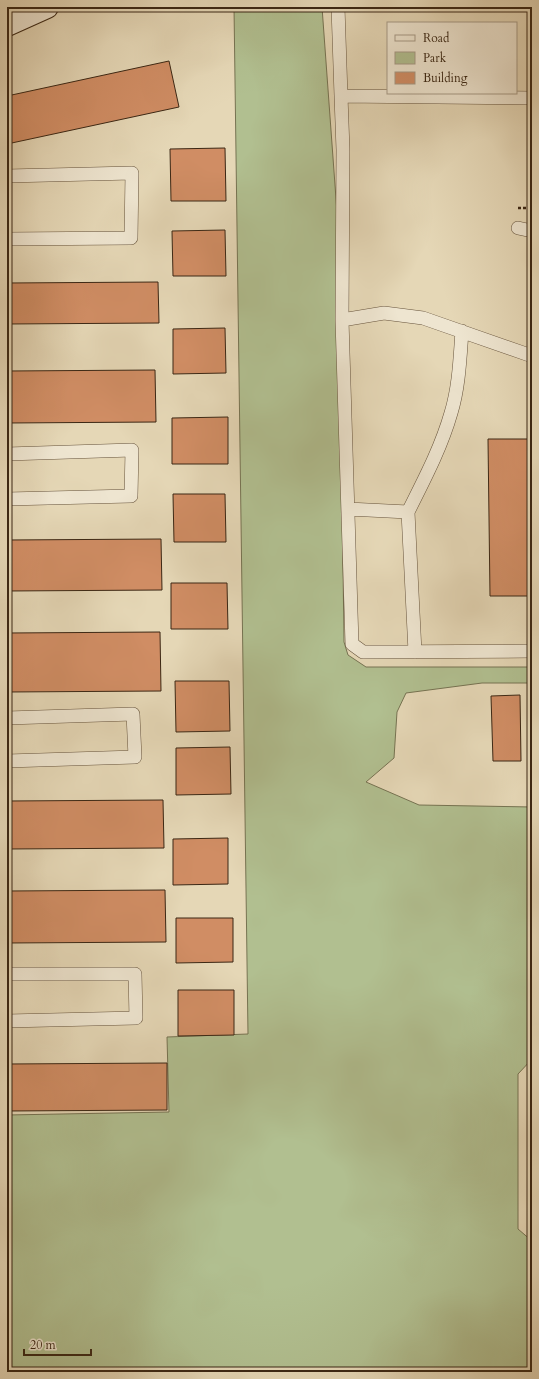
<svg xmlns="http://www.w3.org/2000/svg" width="539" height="1379" viewBox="0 0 539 1379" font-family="Cardo,serif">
<rect width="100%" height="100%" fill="#e5d7b6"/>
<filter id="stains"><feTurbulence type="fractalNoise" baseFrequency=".005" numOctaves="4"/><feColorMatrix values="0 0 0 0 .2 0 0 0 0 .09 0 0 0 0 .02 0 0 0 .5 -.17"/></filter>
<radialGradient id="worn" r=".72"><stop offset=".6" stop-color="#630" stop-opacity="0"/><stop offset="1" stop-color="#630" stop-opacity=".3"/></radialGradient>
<!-- green -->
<path fill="#b1bf90" stroke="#767352" d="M234 7H322L342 281 340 338 344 642 348 655 366 667H532V683H482L406 693 397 712 394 758 366 782 419 805 532 807V1059L518 1074V1229L532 1241V1372H7V1115L169 1112 167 1037 248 1034Z"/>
<!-- building -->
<path fill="#d08d64" stroke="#3b2714" d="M169 61 179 107 7 144V96Z
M225 148 226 201H171L170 149Z
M225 230 226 276H173L172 231Z
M158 282 159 323 7 324V283Z
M225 328 226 373 173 374V329Z
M155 370 156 422 7 423V371Z
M228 417V464H172V418Z
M488 439H532V596H490Z
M173 494H225L226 542H174Z
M161 539 162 590 7 591V540Z
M171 583H227L228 629H171Z
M160 632 161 691 7 692V633Z
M175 681H229L230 731 176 732Z
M520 695 521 761H493L491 696Z
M230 747 231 794 176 795V748Z
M163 800 164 848 7 849V801Z
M228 838V884L173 885V839Z
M165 890 166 942 7 943V891Z
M176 918H233V962L176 963Z
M178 990H234V1035L178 1036Z
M167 1063V1110L7 1111V1064Z"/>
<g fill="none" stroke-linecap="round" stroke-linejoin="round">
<!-- lane casing -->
<g stroke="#66533c" stroke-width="14">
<path id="lane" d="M338 7 341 96 532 98
M341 96 343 150 342 320 352 644 363 652 532 651
M7 176 132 173 131 238 7 239
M518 228 532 231
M342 320 384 313 423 318 532 356
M7 454 132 450 131 496 7 499
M348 509 408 512 415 652
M408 512C424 480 441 448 451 413 459 387 460 358 462 331
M7 718 133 714 135 757 7 761
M7 974H135L136 1018 7 1021"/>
</g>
<!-- secondary casing -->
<g stroke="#3b2714" stroke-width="24">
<path id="secondary" d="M7 25 47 7"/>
</g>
<!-- path -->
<path stroke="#3b2714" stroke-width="2.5" stroke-dasharray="3 2" stroke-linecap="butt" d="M518 208H532"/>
<!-- lane -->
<use href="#lane" stroke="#eee5d0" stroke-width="13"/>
<!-- secondary -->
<use href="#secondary" stroke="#eee5d0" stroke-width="22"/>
</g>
<!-- margin -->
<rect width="539" height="1379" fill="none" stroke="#e5d7b6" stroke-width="24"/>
<rect x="8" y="8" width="523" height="1363" fill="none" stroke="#3b2714" stroke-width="2"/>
<rect x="12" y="12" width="515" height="1355" fill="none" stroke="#3b2714"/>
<!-- legend -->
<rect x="387" y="22" width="130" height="72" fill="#eee5d0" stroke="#a69985"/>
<rect x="395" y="35" width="20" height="6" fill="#eee5d0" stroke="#a69985"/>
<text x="423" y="42" font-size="12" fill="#3b2714">Road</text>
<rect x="395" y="52" width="20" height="12" fill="#b1bf90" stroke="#a69985"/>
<text x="423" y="62" font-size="12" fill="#3b2714">Park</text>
<rect x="395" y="72" width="20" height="12" fill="#d08d64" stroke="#a69985"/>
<text x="423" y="82" font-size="12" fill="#3b2714">Building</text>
<!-- scale -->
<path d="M24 1349v6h67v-6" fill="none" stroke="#3b2714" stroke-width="2"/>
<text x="30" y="1349" font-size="12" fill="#3b2714" stroke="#eee5d0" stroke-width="3" paint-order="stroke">20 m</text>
<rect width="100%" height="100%" filter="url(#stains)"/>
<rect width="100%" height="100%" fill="url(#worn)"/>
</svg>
